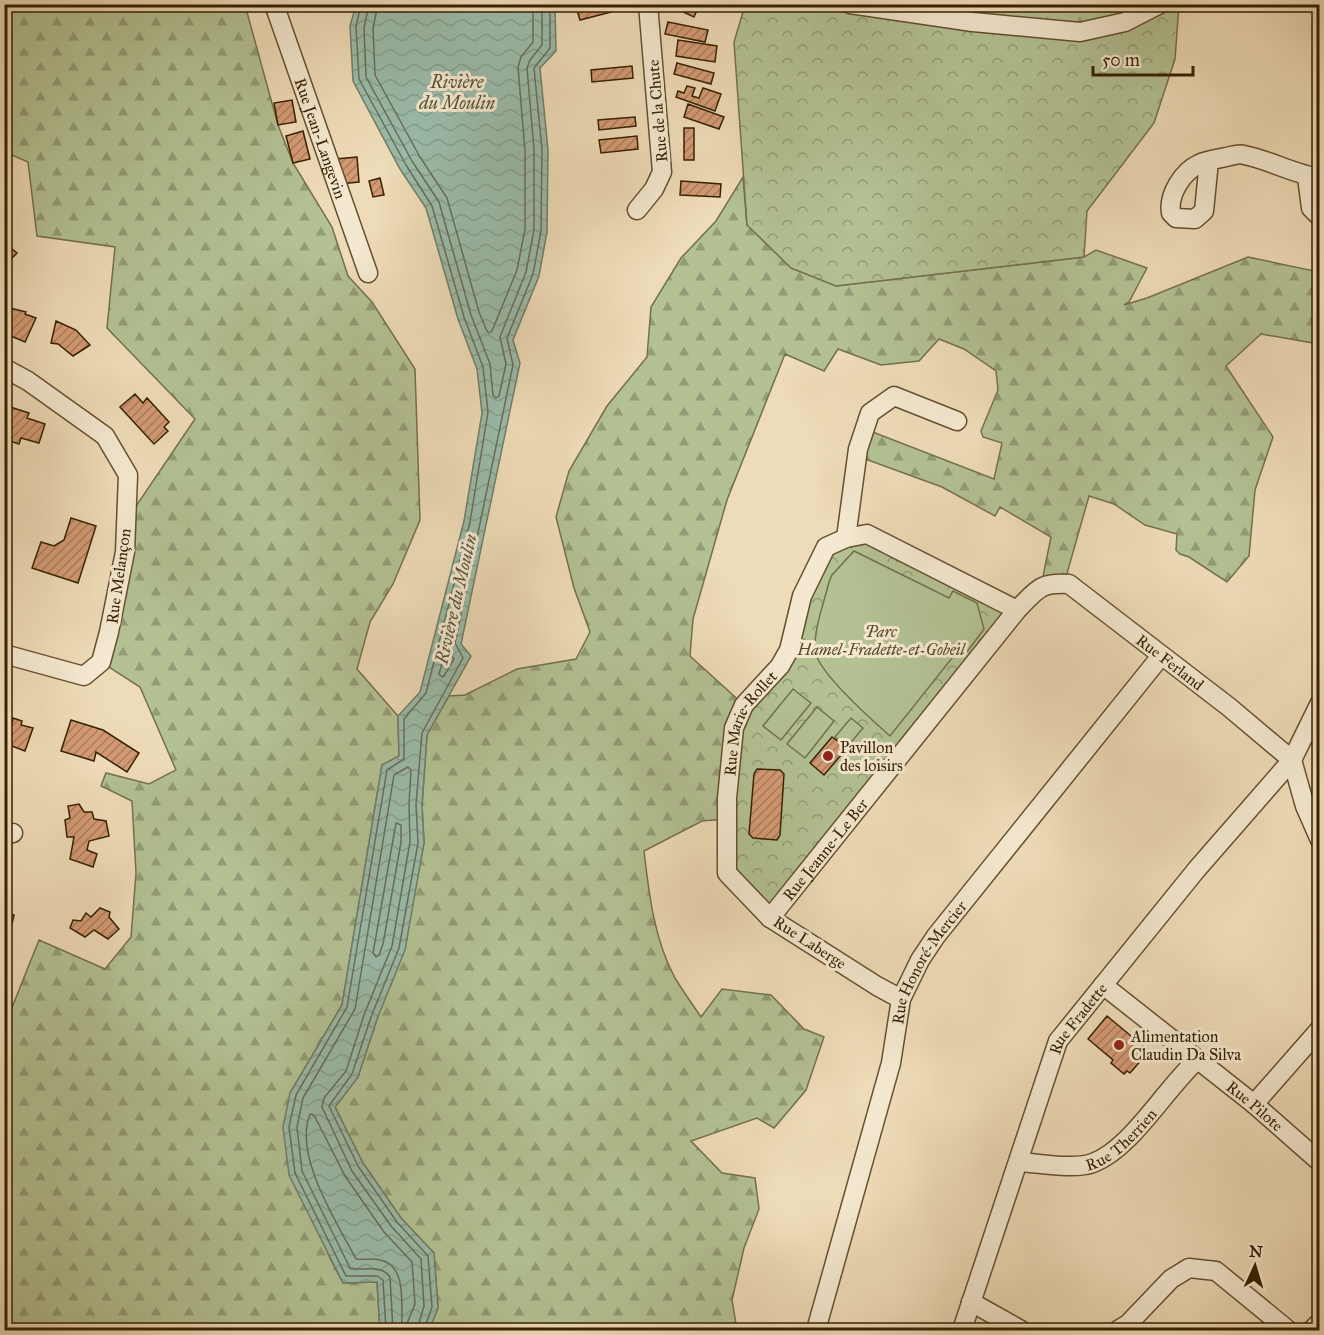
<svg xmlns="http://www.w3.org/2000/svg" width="1324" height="1335" viewBox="0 0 1324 1335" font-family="'IM FELL Great Primer',serif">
<defs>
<pattern id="forest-firs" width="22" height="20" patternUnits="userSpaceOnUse" patternTransform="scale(1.5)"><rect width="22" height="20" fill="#b3c193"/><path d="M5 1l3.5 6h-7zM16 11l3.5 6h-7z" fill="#929c76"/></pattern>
<pattern id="park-crowns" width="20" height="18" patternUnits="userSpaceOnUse" patternTransform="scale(1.5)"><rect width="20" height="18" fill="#b3c193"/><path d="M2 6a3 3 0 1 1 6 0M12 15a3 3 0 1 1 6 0" fill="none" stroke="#929c76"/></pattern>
<pattern id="water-waves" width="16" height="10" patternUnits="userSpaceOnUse" patternTransform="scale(1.5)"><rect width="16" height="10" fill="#9abbaa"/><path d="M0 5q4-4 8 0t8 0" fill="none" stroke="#85a090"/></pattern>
<pattern id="building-hatch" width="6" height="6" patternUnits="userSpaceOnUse" patternTransform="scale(1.5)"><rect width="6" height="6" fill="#d39a74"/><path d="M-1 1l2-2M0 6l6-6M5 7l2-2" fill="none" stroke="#ac7d5d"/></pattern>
</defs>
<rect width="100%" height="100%" fill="#eedbb7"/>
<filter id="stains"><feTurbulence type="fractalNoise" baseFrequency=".00333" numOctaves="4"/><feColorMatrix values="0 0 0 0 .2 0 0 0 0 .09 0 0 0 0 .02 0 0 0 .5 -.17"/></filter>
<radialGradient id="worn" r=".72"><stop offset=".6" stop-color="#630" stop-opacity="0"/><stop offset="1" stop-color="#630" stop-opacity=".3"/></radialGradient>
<!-- forest -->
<path fill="url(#forest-firs)" stroke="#74714a" stroke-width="1.5" d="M5 5H245L278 125 293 163 332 227 348 276 372 302 415 369 420 520 393 584 370 622 357 669 398 716 399 757 382 765 342 1005 290 1093 328 1254 343 1283 377 1282 380 1330H5V1025L39 940 105 969 131 937 136 873 132 801 101 786 106 773 149 784 176 770 140 687 101 662 126 521 195 419 107 328 115 247 37 236 28 162 5 152Z
M850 5H1160L1080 32Z
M743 177 747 225 836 286 1084 257 1096 250 1147 268 1129 302 1124 305 1147 298 1248 257 1319 272V344L1261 334 1226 366 1273 437 1255 490 1249 556 1227 582 1189 557 1180 554 1176 550 1177 534 1145 525 1114 504 1089 496 1064 584 1041 586 1051 537 1000 507 995 516 942 487 857 456 865 429 994 479 1002 443 983 437 981 431 998 390 996 371 964 349 939 339 919 361 881 365 838 349 824 371 785 354 727 500 693 619 690 656 744 705 726 819 702 821 644 851C649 894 654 939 675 978 683 991 692 1004 701 1017L722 989 771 995 804 1029 824 1037 806 1090 774 1128 757 1118 691 1141 722 1173 755 1178 759 1209 744 1248 732 1300 737 1330H429L438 1308 434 1253 401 1218 363 1163 335 1107 358 1077 377 1019 415 889 424 843 422 805 427 735 449 696 465 695 517 669 576 659 590 632 574 588 556 517 569 471 607 406 647 357 651 307 681 258 716 221Z"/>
<!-- park -->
<path fill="url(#park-crowns)" stroke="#74714a" stroke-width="1.5" d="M745 5H850L1079 32 1160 5H1179L1175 59 1154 123 1087 211 1084 257 836 286 791 268 747 225 734 42Z
M867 534 1017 610 770 918 727 873 734 728 780 666 826 547Z"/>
<!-- pitch -->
<path fill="#b3c193" stroke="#74714a" stroke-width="1.5" d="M854 551 949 598 953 591 977 603 984 629 967 652 960 648 890 736C873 721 816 670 815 650 814 628 824 603 829 582L832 575Z
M793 689 811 703 781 740 763 726Z
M817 707 834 721 805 758 787 744Z
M851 718 863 728 847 747 835 737Z"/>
<!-- water -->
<path fill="url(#water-waves)" stroke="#727d66" stroke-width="1.5" d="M356 5H555L556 51 540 68 548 150 547 232 539 276 513 340 520 363 461 644 471 656 427 735 422 805 424 843 405 950 377 1019 358 1077 335 1107 363 1163 401 1218 434 1253 438 1308 429 1330H380L377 1282 343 1283 289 1175 283 1127 290 1093 342 1005 382 765 399 756 398 716 420 692 464 521 482 413 477 369 458 319 426 208 400 169 353 81 350 26Z"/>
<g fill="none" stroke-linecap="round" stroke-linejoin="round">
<!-- shore -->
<path stroke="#686e55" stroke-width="1.5" d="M361 4 356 27 359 79 406 165 432 206 464 317 483 367 488 412 470 522 426 693 404 719V759L387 770 347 1007 296 1095 289 1127 295 1173 346 1276H377L383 1280 386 1330
M369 4 364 28 366 77 412 161 439 202 471 315 490 364 493 395 496 398 499 396 506 364 500 337 526 272 534 230V150L527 68 530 60 542 45V4
M378 4 373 28 375 75 420 157 447 198 479 312 487 331 489 333 492 331 517 270 525 229V151L518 67 521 57 533 42V4
M446 651 449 652 454 659 444 676 442 677 439 674Z
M396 823 401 825V842L383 944 379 955 376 957 373 953Z
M310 1114 314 1115 345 1176 384 1232 412 1262 415 1304 406 1326 402 1324C401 1304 407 1265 380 1260 372 1258 364 1260 356 1259 337 1223 293 1155 310 1114Z
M393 1330 390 1277C380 1263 364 1272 350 1268L302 1171 297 1127 303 1098 355 1009 394 775 408 767 411 770 409 804 410 842 392 946 364 1015 346 1071 324 1098 322 1107 352 1171 391 1226 421 1259 424 1306 417 1330
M424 1330 432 1307 428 1256 397 1222 358 1166 329 1106 352 1074 371 1017 399 948 418 843 416 804 422 733 463 658 455 643 513 365 507 338 533 274 541 231 542 150 534 68 550 48V4"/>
</g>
<!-- building -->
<path fill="url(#building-hatch)" stroke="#362100" stroke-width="1.5" d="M588 4H622L623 9 580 20 576 7Z
M666 4H697L699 5 694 17Z
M668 22 708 30 705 42 665 34Z
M678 40 717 46 715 62 676 56Z
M677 63 714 73 711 84 674 74Z
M632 66 633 78 592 82 591 70Z
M687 86 695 88 692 96 699 98 703 88 721 94 715 111 676 97 678 91 684 93Z
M292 100 296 122 278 125 274 103Z
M688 104 724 117 719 129 684 117Z
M635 117 636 126 599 130 598 120Z
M684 128H694V160H684Z
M303 131 310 159 293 163 286 136Z
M637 136 638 149 601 153 599 140Z
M357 157 359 182 339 184 336 159Z
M380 178 384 195 373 197 369 181Z
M681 181 721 184 720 197 680 195Z
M4 242 17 253 8 262 4 259Z
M6 307 26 312 25 314 36 318 25 342 4 333Z
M56 321 76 330 90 345 73 356 58 344 51 343Z
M135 394 143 403 147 398 169 422 164 427 168 431 154 444 120 407Z
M7 406 29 413 27 418 45 424 39 443 21 438 19 444 4 439V413Z
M71 518 96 526 78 583 32 568 41 542 54 546 64 540Z
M13 718 22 721 21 725 33 728 25 751 12 746 4 753V725L7 722 12 723Z
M71 720 103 730 139 753 127 772 96 752 94 761 61 751Z
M832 737 847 748 824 775 810 763Z
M757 769 780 770 784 774 780 835 777 840 753 838 749 834 754 774Z
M79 804 84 812H92L94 819 106 821 109 836 89 841 87 850 97 854 93 867 70 859 74 837H67L65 820 70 818 68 806Z
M100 908 110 912 109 917 119 929 108 939 94 930 85 937 70 928 73 920 81 921 86 913 91 917Z
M4 913 14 915 9 937 4 936Z
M1107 1016 1149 1051 1130 1073 1127 1071 1124 1074 1111 1063 1113 1060 1088 1039Z"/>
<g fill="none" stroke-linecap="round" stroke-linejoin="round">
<!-- minor casing -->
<g stroke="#64502e" stroke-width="21">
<g id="minor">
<path id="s1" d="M274 4 368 273"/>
<path d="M850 4 973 22 1080 32 1125 22 1160 4"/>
<path d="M1209 161 1204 211 1195 219 1176 218 1171 213C1168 195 1182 172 1199 164 1207 160 1218 159 1226 157 1232 156 1239 153 1244 155 1270 160 1293 174 1320 178"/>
<path d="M1307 177 1311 208 1320 217"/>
<path d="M637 210 654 189 662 172 648 4"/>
<path d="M4 368 28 381 105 436 128 475 125 552 109 632 101 662 84 676 4 654"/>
<path d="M846 538 858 449 870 413 894 396 957 421"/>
<path d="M1292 760 1305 806 1320 840"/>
<path d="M4 835 13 833"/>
<path id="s2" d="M770 918 1017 610C1037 590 1039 582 1069 584L1229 707 1292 760"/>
<path id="s3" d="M1103 985 1254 1104 1320 1162"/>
<path id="s4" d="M901 999 877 986 770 918 727 873V798L734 728 744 705 780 666 789 650 802 596 826 547 846 538 867 534 1017 610"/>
<path d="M1254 1104 1320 1029"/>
<path id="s5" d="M1019 1162C1038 1163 1075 1170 1093 1163 1131 1149 1165 1089 1197 1060"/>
<path d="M971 1302 1021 1330"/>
<path id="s6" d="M816 1330 891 1063 901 999 920 960 936 936 1161 656"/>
<path id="s7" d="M962 1330 1058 1041 1197 869 1292 760 1320 703"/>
<path d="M1118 1330 1128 1324 1171 1279 1189 1268 1216 1271 1288 1330"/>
<path d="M1312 1330 1320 1322"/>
</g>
</g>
<!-- minor -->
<use href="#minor" stroke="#f4e8d0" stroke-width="18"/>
</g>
<!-- markers -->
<g fill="#8f2418" stroke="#f4e8d0" stroke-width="2">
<circle cx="828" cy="756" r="6"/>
<circle cx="1119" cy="1045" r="6"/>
</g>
<g text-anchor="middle" stroke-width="6" stroke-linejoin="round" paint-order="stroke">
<!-- street labels -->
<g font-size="16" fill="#362100" stroke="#f4e8d0">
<text transform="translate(657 111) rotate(-95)" y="6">Rue de la Chute</text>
<text dy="6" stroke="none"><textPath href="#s1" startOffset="142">Rue Jean-Langevin</textPath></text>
<text transform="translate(118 576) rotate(-82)" y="6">Rue Melançon</text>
<text dy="6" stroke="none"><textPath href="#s2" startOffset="584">Rue Ferland</textPath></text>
<text dy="6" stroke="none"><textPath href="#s4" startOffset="372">Rue Marie-Rollet</textPath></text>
<text dy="6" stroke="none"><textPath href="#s2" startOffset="88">Rue Jeanne-Le Ber</textPath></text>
<text transform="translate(810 942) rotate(33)" y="6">Rue Laberge</text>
<text dy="6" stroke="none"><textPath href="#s6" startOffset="387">Rue Honoré-Mercier</textPath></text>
<text dy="6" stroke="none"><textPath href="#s7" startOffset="334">Rue Fradette</textPath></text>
<text dy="6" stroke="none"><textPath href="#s3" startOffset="194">Rue Pilote</textPath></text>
<text dy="6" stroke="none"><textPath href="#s5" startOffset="111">Rue Therrien</textPath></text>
</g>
<!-- park labels -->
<g font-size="16" font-style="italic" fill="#554925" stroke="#f4e8d0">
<text x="881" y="637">Parc<tspan x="881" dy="18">Hamel-Fradette-et-Gobeil</tspan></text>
</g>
<!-- poi labels -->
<g font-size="16" fill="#362100" stroke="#f4e8d0" text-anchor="start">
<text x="840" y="753">Pavillon<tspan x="840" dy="18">des loisirs</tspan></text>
<text x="1131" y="1042">Alimentation<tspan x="1131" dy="18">Claudin Da Silva</tspan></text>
</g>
<!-- water labels -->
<g font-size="18" font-style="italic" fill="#544f33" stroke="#f4e8d0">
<text x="457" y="88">Rivière<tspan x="457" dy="21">du Moulin</tspan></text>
<text transform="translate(456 599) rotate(-77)" y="6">Rivière du Moulin</text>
</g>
</g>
<!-- margin -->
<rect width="1324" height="1335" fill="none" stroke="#eedbb7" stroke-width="24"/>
<rect x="6" y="6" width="1312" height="1323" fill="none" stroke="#362100" stroke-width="3"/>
<rect x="12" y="12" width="1300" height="1311" fill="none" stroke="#362100" stroke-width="1.5"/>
<!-- north arrow -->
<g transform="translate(1255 1266) rotate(4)" stroke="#f4e8d0" stroke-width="4.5" paint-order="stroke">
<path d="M0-4.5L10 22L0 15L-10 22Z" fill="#362100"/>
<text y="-9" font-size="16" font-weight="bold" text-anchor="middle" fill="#362100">N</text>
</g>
<!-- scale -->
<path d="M1093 66v9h100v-9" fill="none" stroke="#362100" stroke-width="3"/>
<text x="1102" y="66" font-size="18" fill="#362100" stroke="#f4e8d0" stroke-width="4.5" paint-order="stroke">50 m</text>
<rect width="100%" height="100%" filter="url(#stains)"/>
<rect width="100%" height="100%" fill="url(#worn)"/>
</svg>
